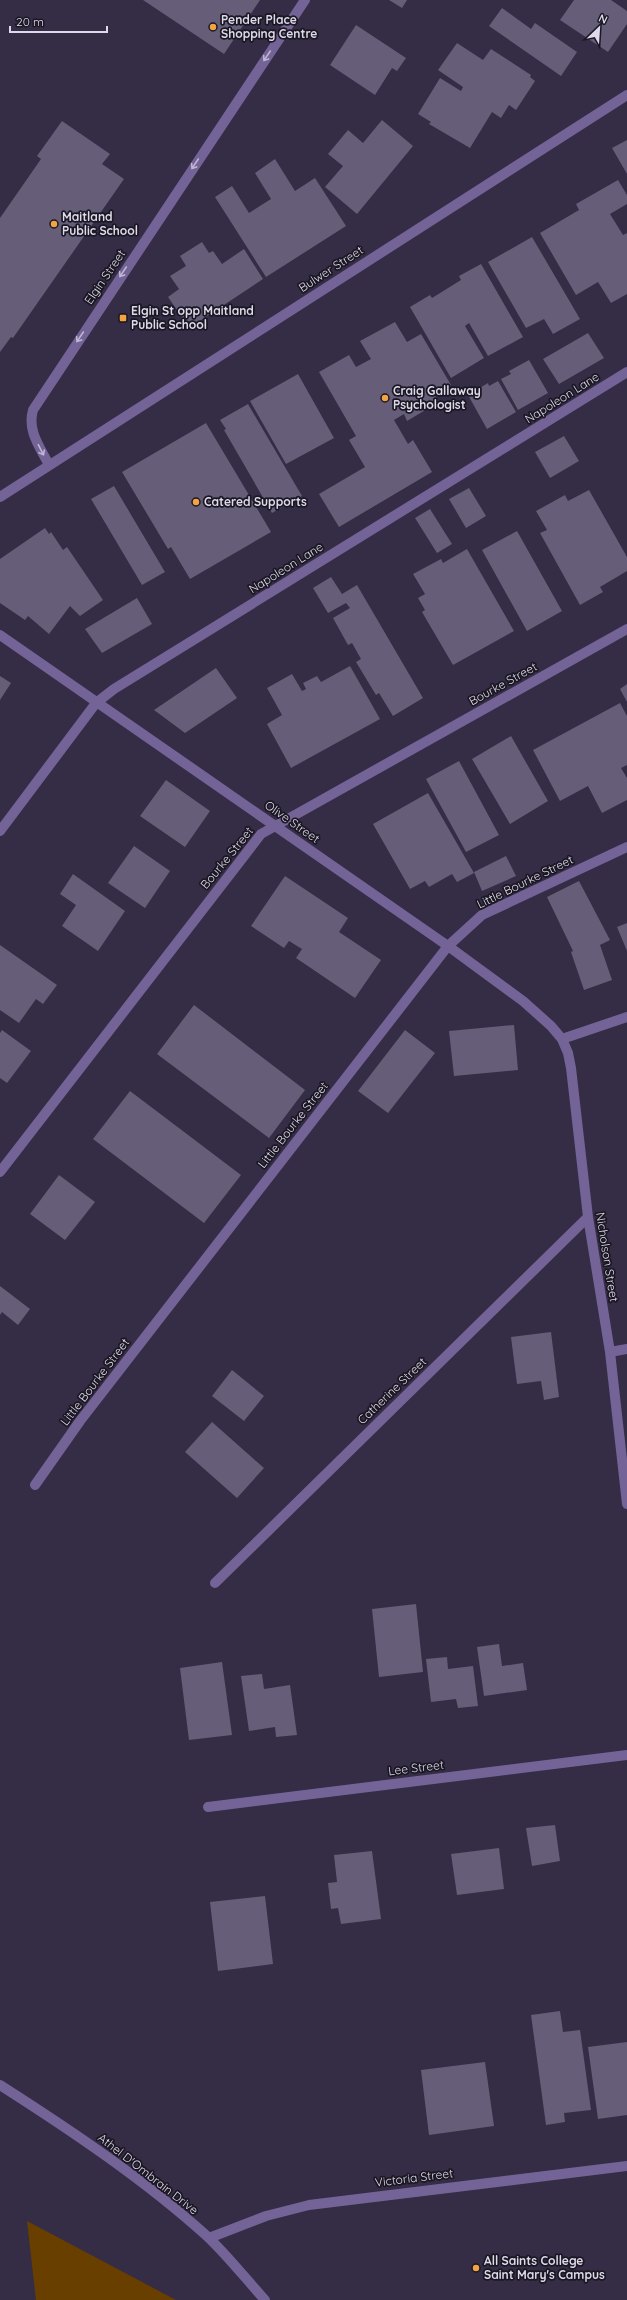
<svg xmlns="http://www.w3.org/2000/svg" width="627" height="2300" viewBox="0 0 627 2300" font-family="Quicksand,sans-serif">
<rect width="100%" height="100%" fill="#352c46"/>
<!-- green -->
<path fill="#693f00" d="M27 2221 176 2300H36Z"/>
<!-- building -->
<path fill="#665d79" d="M143 0H260L224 54Z
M389 0H407L402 8Z
M574 0H611L627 11V24L608 52 560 20Z
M502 8 531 29 535 23 577 52 561 76 489 26Z
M356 25 406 58 397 71 392 68 375 95 330 65Z
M457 43 483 60 491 49 531 75 530 77 535 81 516 110 509 105 501 118 492 112 470 148 429 124 431 122 418 114 440 78 461 91 463 87 438 70Z
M382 120 413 146 357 214 325 187 343 166 328 154 348 130 363 143Z
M62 121 110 154 102 164 124 179 13 338 11 337 0 352V218L41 159 37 156Z
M627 140V174L612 148Z
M275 159 295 191 315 178 346 226 266 277 215 197 232 186 249 213 271 199 255 173Z
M618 180 627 195V204L610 214 623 235 627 233V294L611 303 598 282 576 295 540 233 579 210 576 204Z
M532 237 580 319 553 334 544 319 526 328 488 262Z
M202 242 209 253 213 251 222 264 244 249 263 279 189 328 168 297 179 289 170 276 186 266 180 256Z
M481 264 523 337 488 356 469 323 465 326 484 358 451 378 410 307 430 295 432 298 461 280 459 276Z
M395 322 407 342 421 334 451 385 434 394 439 402 407 421 404 414 394 420 408 444 413 440 432 472 339 527 319 494 365 467 349 440 356 436 319 372 349 355 356 367 371 359 360 341Z
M588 333 604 358 559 384 543 359Z
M529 360 548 393 518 410 501 379 511 374 509 371Z
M298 374 334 438 286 464 250 401Z
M498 381 516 412 487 429 468 395 488 383 489 386Z
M248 404 302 496 272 513 224 430 226 429 220 420Z
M206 423 271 532 190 579 171 547 168 549 122 472Z
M564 436 579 461 550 478 535 452Z
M114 486 165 572 142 585 91 499Z
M469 488 486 516 466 528 449 499Z
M589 490 627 557V571L600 587 603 592 580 605 540 533 547 530 536 511 565 495 568 501Z
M430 509 452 544 437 553 415 518Z
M45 528 49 534 51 532 63 550 67 547 103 600 80 616 70 606 49 634 28 616 25 620 0 603V559Z
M517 531 562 611 527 631 482 550Z
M467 549 514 631 453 665 422 612 425 610 418 598 425 594 413 574 441 559 443 563Z
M331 577 342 594 357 585 423 698 393 716 379 693 376 695 356 662 361 659 352 643 348 645 333 618 350 608 346 603 328 613 313 588Z
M137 598 152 624 102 653 85 629Z
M350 666 380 719 291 768 267 724 282 715 267 688 292 674 302 691 306 689 303 683 317 676 321 682Z
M216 668 237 698 185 733 154 710Z
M0 676 11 683 0 700Z
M627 684V702L620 689Z
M620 703 627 716V765L621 768 627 778V800L602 813 588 786 560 801 533 750Z
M511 736 548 801 510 824 472 759Z
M459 761 499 835 466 852 426 779Z
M166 780 210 811 185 847 140 816Z
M428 793 474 873 457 882 452 874 429 887 425 881 410 889 373 824Z
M134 846 170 871 145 908 108 883Z
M506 856 516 876 482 891 474 872Z
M73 874 125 911 98 951 62 926 76 905 60 894Z
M285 876 348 918 339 932 381 960 355 998 296 958 302 949 289 941 284 948 251 926Z
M579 881 610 940 600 945 612 980 584 990 571 952 573 951 547 897Z
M627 923V951L617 927Z
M0 945 57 985 43 1004 36 999 19 1023 0 1010Z
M194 1005 305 1090 269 1138 157 1054Z
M514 1025 518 1070 454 1076 449 1031Z
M2 1030 31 1051 7 1083 0 1078V1033Z
M405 1030 435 1053 388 1113 358 1091Z
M130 1091 241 1175 204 1223 93 1139Z
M59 1175 95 1202 65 1240 30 1214Z
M0 1286 30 1309 18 1325 2 1312 0 1315Z
M551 1332 559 1397 544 1400 541 1381 517 1384 511 1337Z
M232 1370 264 1396 244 1421 212 1396Z
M212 1422 264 1468 237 1498 185 1452Z
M416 1604 423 1672 379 1677 372 1609Z
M499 1644 502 1666 523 1663 527 1690 484 1696 477 1647Z
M447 1657 448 1669 473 1666 478 1706 458 1708 456 1699 431 1702 426 1659Z
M222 1662 232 1735 189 1740 180 1668Z
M262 1674 264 1689 290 1685 297 1735 276 1737 275 1727 249 1731 241 1676Z
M555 1825 560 1861 532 1866 526 1828Z
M499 1848 504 1889 457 1895 451 1854Z
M372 1851 381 1919 341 1924 338 1908 331 1909 328 1883 337 1882 334 1855Z
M265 1896 273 1964 218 1971 210 1902Z
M560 2011 563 2032 580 2030 591 2110 564 2113 565 2122 546 2125 531 2015Z
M627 2042V2115L598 2119 588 2047Z
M485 2062 494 2126 429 2135 421 2070Z"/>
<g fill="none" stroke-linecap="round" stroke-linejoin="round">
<!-- minor -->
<path stroke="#746397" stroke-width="10" d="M49 465C40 447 27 431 33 410L305 0
M0 497 627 95
M0 635 448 946 523 1001 551 1026 562 1039 568 1053 571 1068 588 1217 610 1352 627 1504
M0 831 96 703 114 689 627 372
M562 1039 627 1017
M0 1172 261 834 627 629
M610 1352 627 1349
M35 1485 80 1421 448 946 482 915 627 847
M215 1583 588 1217
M208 1807 627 1755
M0 2085C72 2131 145 2180 208 2237 228 2256 246 2279 265 2300
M209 2238 266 2216 309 2205 627 2166"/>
</g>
<!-- one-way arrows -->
<defs><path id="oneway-shaft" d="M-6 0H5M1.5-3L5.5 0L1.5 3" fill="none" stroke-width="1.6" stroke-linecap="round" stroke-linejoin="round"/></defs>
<g stroke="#bfb6d1">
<use href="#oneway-shaft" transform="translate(267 56) rotate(124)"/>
<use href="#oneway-shaft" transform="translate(195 164) rotate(124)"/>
<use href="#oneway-shaft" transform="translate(123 272) rotate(124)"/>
<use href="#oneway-shaft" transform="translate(80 337) rotate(124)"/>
<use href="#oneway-shaft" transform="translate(41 450) rotate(63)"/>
</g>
<!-- markers -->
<g fill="#f3a442" stroke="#1b1723" stroke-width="1.5">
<circle cx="213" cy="27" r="4"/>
<circle cx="54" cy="224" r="4"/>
<rect x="119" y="314" width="8" height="8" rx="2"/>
<circle cx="385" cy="398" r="4"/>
<circle cx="196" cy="502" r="4"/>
<circle cx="476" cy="2268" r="4"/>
</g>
<g text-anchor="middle" stroke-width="3.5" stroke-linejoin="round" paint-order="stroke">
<!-- poi labels -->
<g font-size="12" font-weight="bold" fill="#dfdaea" stroke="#1b1723" text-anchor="start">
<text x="221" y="24">Pender Place<tspan x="221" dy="14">Shopping Centre</tspan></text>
<text x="62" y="221">Maitland<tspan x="62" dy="14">Public School</tspan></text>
<text x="131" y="315">Elgin St opp Maitland<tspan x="131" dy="14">Public School</tspan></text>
<text x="393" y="395">Craig Gallaway<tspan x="393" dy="14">Psychologist</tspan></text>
<text x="204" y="506">Catered Supports</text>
<text x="484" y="2265">All Saints College<tspan x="484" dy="14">Saint Mary's Campus</tspan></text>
</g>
<!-- street labels -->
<g font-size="12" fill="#dfdaea" stroke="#1b1723">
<text transform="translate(331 269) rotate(-33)" y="4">Bulwer Street</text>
<text transform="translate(105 277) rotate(-56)" y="4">Elgin Street</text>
<text transform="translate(562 398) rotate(-32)" y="4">Napoleon Lane</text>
<text transform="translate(286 568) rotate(-32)" y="4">Napoleon Lane</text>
<text transform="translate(503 684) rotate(-29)" y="4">Bourke Street</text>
<text transform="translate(292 822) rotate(35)" y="4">Olive Street</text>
<text transform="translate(227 858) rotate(-51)" y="4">Bourke Street</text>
<text transform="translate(525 882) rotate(-26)" y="4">Little Bourke Street</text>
<text transform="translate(293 1125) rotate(-52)" y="4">Little Bourke Street</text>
<text transform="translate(607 1257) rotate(81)" y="4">Nicholson Street</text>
<text transform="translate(95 1382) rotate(-53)" y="4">Little Bourke Street</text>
<text transform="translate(392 1391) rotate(-44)" y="4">Catherine Street</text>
<text transform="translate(416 1768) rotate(-7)" y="4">Lee Street</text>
<text transform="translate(148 2174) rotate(38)" y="4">Athel D'Ombrain Drive</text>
<text transform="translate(414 2178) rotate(-7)" y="4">Victoria Street</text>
</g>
</g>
<!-- north arrow -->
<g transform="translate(599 28) rotate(25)" stroke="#1b1723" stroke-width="3" paint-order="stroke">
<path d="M0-3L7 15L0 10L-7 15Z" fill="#dfdaea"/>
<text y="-6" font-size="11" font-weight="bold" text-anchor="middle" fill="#dfdaea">N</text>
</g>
<!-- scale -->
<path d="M10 26v6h97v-6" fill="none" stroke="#dfdaea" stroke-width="2"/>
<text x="16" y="26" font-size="12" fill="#dfdaea" stroke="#1b1723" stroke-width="3" paint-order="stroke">20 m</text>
</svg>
